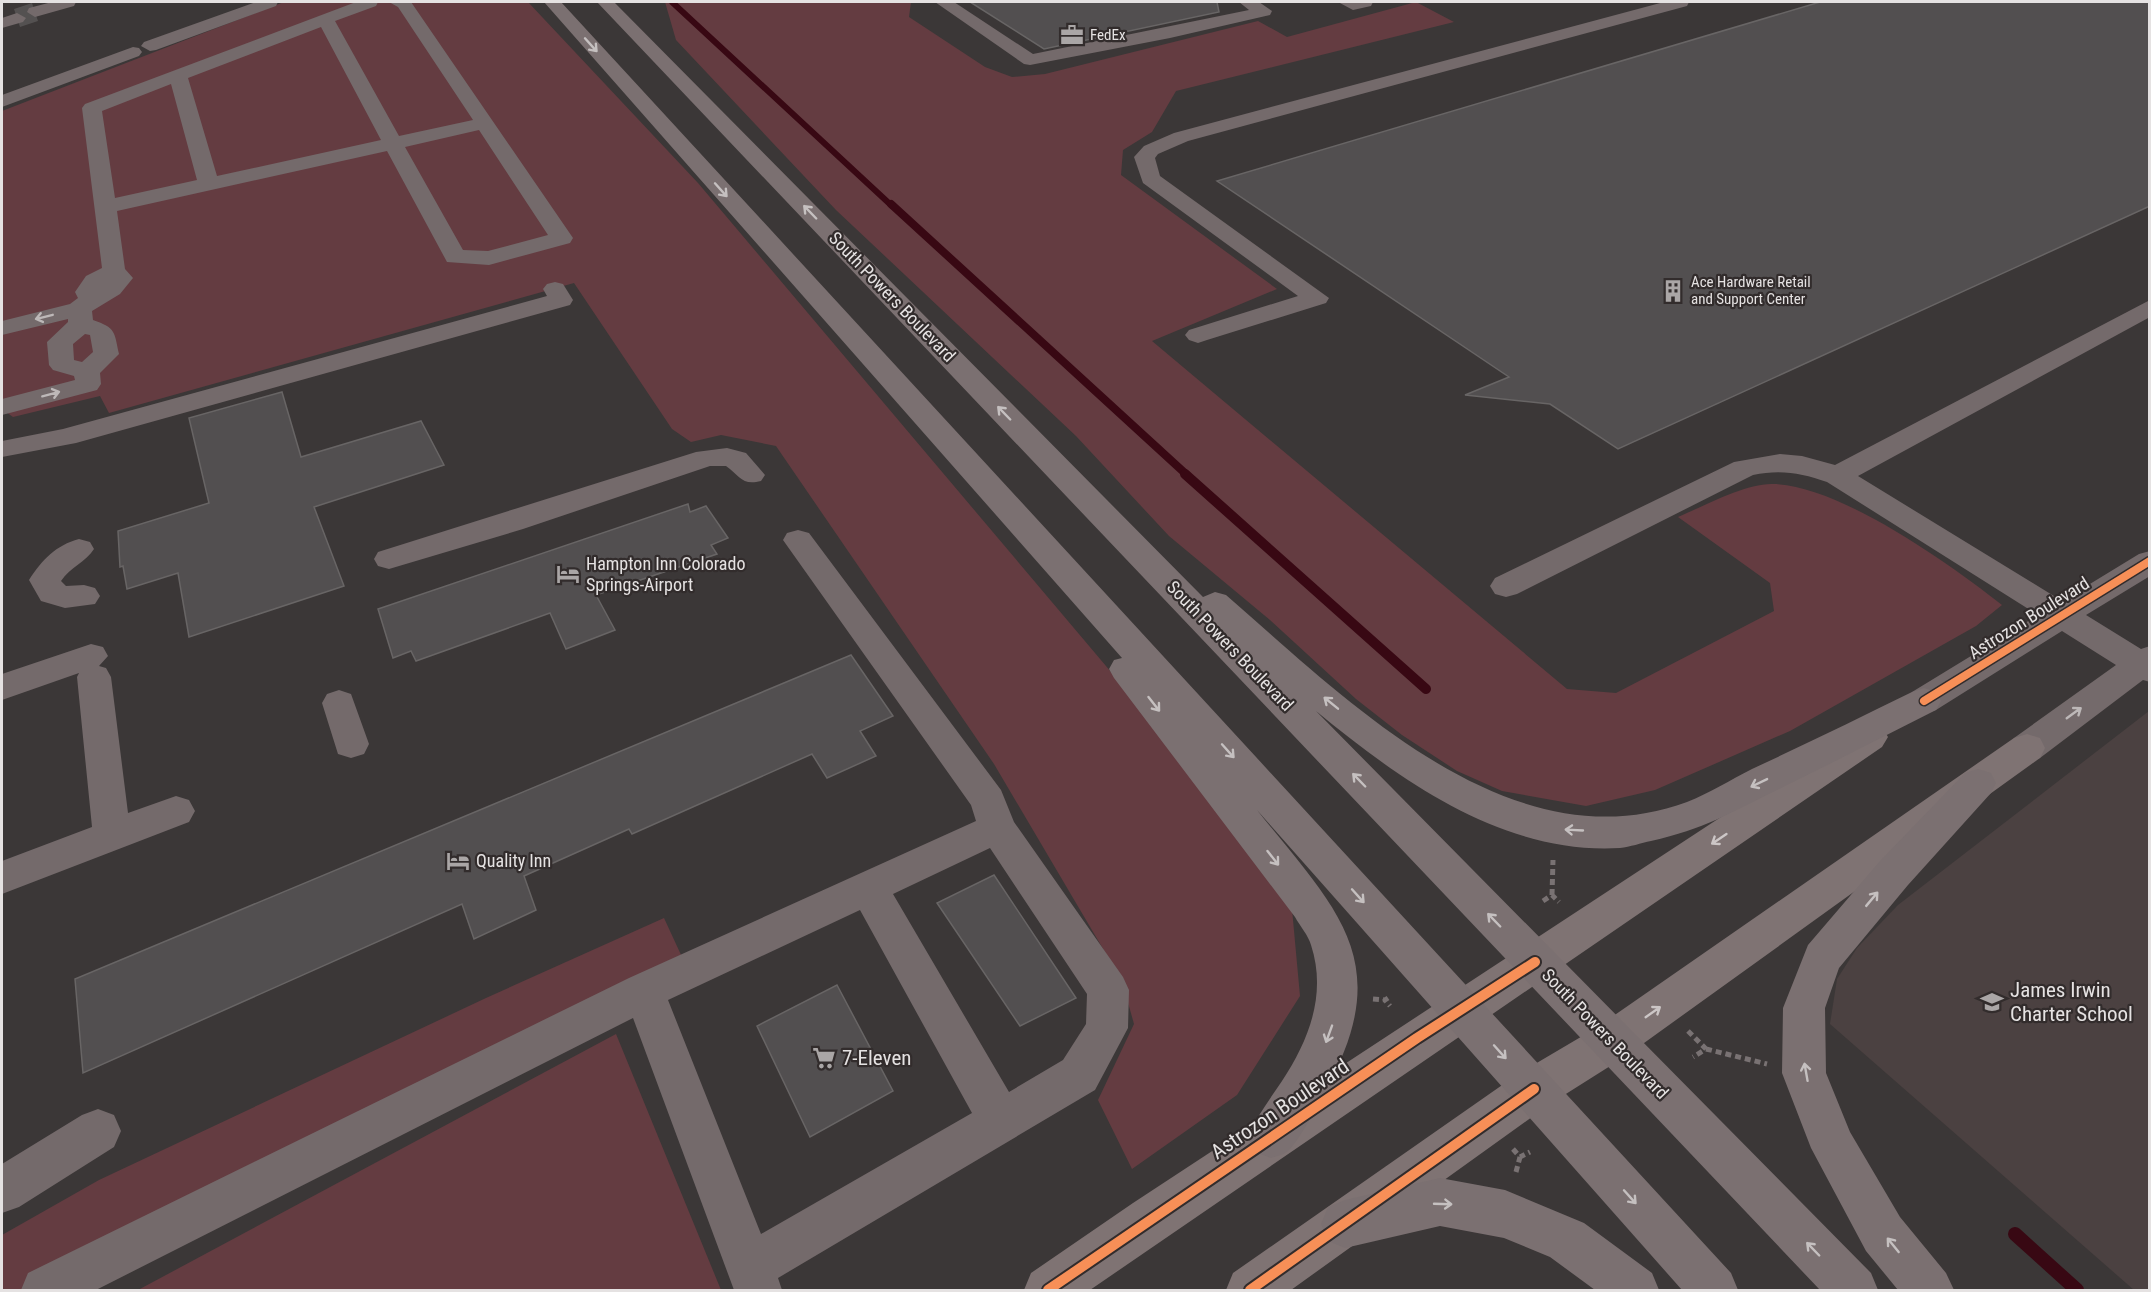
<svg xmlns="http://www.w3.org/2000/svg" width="2151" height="1292" viewBox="0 0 2151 1292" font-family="'Roboto Condensed',sans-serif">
<rect width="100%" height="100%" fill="#3b3737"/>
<!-- built -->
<path fill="#4b4141" d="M2149 711 2150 1290H2134L1830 1024 1837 979 1857 948 1898 905Z"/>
<!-- green -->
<path fill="#643c41" d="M284 2H528L698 183 1193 769 1292 909 1300 996 1237 1095 1132 1169 1098 1100 1134 1024 1122 981 994 764 776 446 721 435 691 442 672 429 574 283 109 413 100 396 13 417 2 409V111Z
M665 2H911L909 17 985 67 1012 77 1045 74 1258 21 1287 37 1416 2 1454 22 1176 91 1152 132 1123 150 1121 175 1277 289 1152 341 1567 689 1616 693 1774 611 1770 583 1678 517C1704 506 1746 483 1773 484 1839 485 1950 564 2002 605L1976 626 1790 731 1655 790 1586 806 1502 791 1457 771 1402 735 1356 699 1270 620 1169 536 1076 436 836 210 676 40Z
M664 918 688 970 45 1290H2V1235L99 1180 486 998Z
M616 1034 721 1290H138Z"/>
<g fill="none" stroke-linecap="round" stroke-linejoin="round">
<!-- stream-far3 -->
<path stroke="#380813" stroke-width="6" d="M672 2 892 206"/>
<!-- stream-far2 -->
<path stroke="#380813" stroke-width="8" d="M891 204 1187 475"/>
<!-- stream-far1 -->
<path stroke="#380813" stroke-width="10" d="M1185 474 1426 689"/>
<!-- stream -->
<path stroke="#380813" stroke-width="14" d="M2015 1234 2077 1290"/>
</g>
<!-- building -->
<path fill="#524f50" stroke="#686565" stroke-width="1.5" d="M970 2H1217L1219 12 1044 49Z
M1820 2H2150V206L1618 449 1550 404 1465 395 1509 377 1217 181Z
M282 392 301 457 421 421 444 465 314 507 344 586 189 637 178 573 127 589 123 566 120 567 118 531 209 503 189 418Z
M688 504 690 512 706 506 728 538 711 545 717 554 596 595 615 630 566 649 550 613 416 661 411 651 393 658 378 609Z
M851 655 893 716 860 731 876 756 827 778 812 754 632 834 629 829 524 876 536 910 474 939 462 904 83 1073 75 979Z
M994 875 1076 998 1020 1026 937 903Z
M837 985 893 1091 810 1137 757 1026Z"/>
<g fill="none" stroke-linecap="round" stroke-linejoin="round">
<!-- minor-tunnel -->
<path stroke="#545151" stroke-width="19" stroke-dasharray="19 10" stroke-linecap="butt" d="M17 18 35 12"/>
<!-- path -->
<path stroke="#797273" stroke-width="5" stroke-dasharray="6 4" stroke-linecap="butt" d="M1552 895 1553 860
M1543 901 1552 895 1559 902
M1388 998 1385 1000 1390 1006
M1373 999 1385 1000
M1688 1031 1706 1049 1693 1057
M1706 1049 1767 1064
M1513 1149 1520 1157 1530 1152
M1516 1172 1520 1157"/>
<!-- minor -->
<path fill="#746a6b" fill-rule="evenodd" d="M52 2H76L74 6 35 17 27 12 29 8Z
M256 2H278L276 6 156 50 150 51 141 46 144 42Z
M356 2H378L376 6 335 21 399 136 473 120 398 7 389 2H411L573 238 570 243 489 265 447 262 387 151 117 211 125 269 133 278 120 294 92 311 93 320C116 328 114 331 119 354L100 373 101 384 97 390 2 415V399L75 380 74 376 53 370 49 365 47 342 68 322V319L2 335V321L70 304 78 298 75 292 86 276 102 268 82 108 85 104ZM321 27 381 140 217 176 188 78ZM171 84 197 180 115 198 102 111ZM479 130 548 235 488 251 463 250 405 147ZM85 334 90 335 93 352 82 362 74 360 73 344Z
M935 2H954L1033 54 1249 10 1239 2H1259L1272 11 1270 15 1170 38 1030 65 1024 64Z
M1338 2H1373L1371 6 1353 10Z
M1664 2H1689L1687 6 1188 141 1158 154 1155 158 1160 176 1329 298 1326 303 1207 340 1198 343 1189 340 1185 335 1189 330 1298 296 1143 183 1134 157 1144 146 1174 133Z
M17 13 26 18 23 22 2 28V18Z
M133 47 139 48 142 52 139 56 2 107V95Z
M555 282 563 284 573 300 570 305 76 443 2 457V441L63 429 547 296 543 289 547 284Z
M2150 300V317L1858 476 2062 601 2139 554 2150 551V576L2086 615 2141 649 2150 646V682L2143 680 2040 758 2027 762 2014 758 2009 748 2014 738 2116 665 2062 631 1936 710 1924 714 1912 710 1907 701 1912 692 2038 615 1827 482C1802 473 1780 469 1753 475L1517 594 1506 597 1495 594 1490 586 1495 578 1734 462 1780 454 1802 456 1835 465Z
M727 448 746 453 765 475 761 481C742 486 740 476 726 466H710L523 529 389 569 378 566 374 559 378 552 696 452Z
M798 530 809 533 1001 790 1014 822 1123 977 1129 990 1128 1028 1095 1090 778 1278 782 1290H734L633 1018 96 1290H21L28 1273 629 978 976 821 971 805 783 540 787 533ZM990 848 1087 994 1086 1024 1063 1060 1009 1092 893 894ZM860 910 972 1113 761 1234 668 1000Z
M79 539 90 542 94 549C86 562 70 567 61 581L66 586 84 585 95 588 100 596 95 604 65 608 41 601 29 580C42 560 56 545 79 539Z
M91 644 103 647 108 656 99 666 106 668 111 677 128 813 176 796 189 800 195 811 189 822 2 894V861L92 827 77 677 79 673 2 700V674Z
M339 690 351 694 369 744 364 754 351 758 338 754 322 703 327 694Z
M98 1109 114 1115 121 1131 114 1147 19 1207 2 1213V1164L82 1115Z"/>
<!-- major -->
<path fill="#7f7373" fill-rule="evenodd" d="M1870 723 1882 727 1888 737 1882 747 1090 1290H1024L1031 1273 1133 1203 1858 727Z
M2027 734 2040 738 2045 748 2040 758 1626 1056 1550 1104 1291 1290H1226L1233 1273 1518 1074 1596 1028 2014 738Z"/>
<!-- highway -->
<path fill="#7b7071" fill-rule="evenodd" d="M544 2H561L1731 1273 1738 1290H1682L1257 810C1338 911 1398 962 1324 1093 1315 1109 1301 1138 1288 1151 1284 1155 1276 1156 1271 1158L1255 1152 1248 1136C1257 1116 1270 1099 1282 1081 1309 1040 1327 994 1311 945 1308 935 1300 926 1295 917L1114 678 1109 669 1114 660 1122 658Z
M597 2H614L1203 597 1215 592 1226 595C1347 700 1511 867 1687 802 1710 793 1730 780 1752 769 1806 744 1859 718 1912 692L1924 688 1936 692 1941 701 1936 710C1883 737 1830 764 1777 790 1730 813 1704 829 1651 841 1641 843 1630 847 1620 848 1504 855 1401 781 1316 711L1871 1273 1878 1290H1820Z
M1978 769 1991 773 1996 783 1991 793 1908 885 1839 968 1825 1008 1826 1073 1850 1132 1900 1217 1946 1273 1954 1290H1898L1866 1251 1811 1148 1782 1073 1783 1008 1808 945 1880 861 1965 773Z
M1440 1178 1505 1190 1584 1223 1652 1273 1659 1290H1595L1550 1257 1504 1238 1440 1226 1345 1248 1328 1241 1321 1224 1328 1207 1345 1200Z"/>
<!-- cycleway-far1 casing -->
<g stroke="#322c2c" stroke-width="11">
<path id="cycleway-far1" d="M1924 701 2150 561"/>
</g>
<!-- cycleway casing -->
<g stroke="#322c2c" stroke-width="14">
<path id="cycleway" d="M1048 1290 1417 1038 1535 962
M1250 1290 1534 1089"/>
</g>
<!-- cycleway-far1 -->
<use href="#cycleway-far1" stroke="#f78f57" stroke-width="8"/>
<!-- cycleway -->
<use href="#cycleway" stroke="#f78f57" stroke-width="10"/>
</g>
<!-- one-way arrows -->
<defs><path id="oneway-shaft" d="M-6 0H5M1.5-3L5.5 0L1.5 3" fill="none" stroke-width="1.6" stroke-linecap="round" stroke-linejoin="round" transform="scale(1.5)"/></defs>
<g stroke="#c5c0c0">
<use href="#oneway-shaft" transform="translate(591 45) rotate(48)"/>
<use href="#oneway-shaft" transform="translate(721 190) rotate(48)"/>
<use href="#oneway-shaft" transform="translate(810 212) rotate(-134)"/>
<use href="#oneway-shaft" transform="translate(1004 413) rotate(-134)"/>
<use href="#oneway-shaft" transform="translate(1331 703) rotate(-141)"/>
<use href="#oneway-shaft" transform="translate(1154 704) rotate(52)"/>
<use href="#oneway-shaft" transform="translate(1228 751) rotate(48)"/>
<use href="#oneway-shaft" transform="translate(1359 780) rotate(-134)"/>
<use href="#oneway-shaft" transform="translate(1759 783) rotate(154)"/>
<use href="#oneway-shaft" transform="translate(1574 830) rotate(-177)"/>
<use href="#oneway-shaft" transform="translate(1273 858) rotate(52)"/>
<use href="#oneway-shaft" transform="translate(1358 896) rotate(48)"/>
<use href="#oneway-shaft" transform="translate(1872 899) rotate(-50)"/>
<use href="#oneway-shaft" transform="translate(1494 920) rotate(-134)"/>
<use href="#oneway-shaft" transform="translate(1329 1034) rotate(110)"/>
<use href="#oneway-shaft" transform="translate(1500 1052) rotate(48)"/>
<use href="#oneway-shaft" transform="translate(1806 1072) rotate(-100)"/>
<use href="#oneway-shaft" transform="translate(1630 1197) rotate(48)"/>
<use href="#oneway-shaft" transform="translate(1443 1204) rotate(2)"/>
<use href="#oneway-shaft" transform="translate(1893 1245) rotate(-129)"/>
<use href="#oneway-shaft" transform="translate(1813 1249) rotate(-134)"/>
</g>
<g stroke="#bdb8b8">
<use href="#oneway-shaft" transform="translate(44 317) rotate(166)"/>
<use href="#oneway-shaft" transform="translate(51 394) rotate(-15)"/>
<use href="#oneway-shaft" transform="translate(2074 713) rotate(-36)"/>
</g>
<g stroke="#ccc6c6">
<use href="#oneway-shaft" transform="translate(1719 839) rotate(146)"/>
<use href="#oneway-shaft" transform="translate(1653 1012) rotate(-35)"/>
</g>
<!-- icons -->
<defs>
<g id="office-bare" transform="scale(1.8)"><path d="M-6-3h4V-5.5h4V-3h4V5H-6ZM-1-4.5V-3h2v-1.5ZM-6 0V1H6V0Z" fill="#aaa6a6" stroke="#322c2c" stroke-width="2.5" paint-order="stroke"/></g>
<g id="building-bare" transform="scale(1.8)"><path d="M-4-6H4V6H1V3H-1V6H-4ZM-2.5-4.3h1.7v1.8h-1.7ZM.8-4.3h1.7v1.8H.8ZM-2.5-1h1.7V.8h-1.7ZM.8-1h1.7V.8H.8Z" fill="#aaa6a6" stroke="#322c2c" stroke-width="2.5" paint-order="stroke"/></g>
<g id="hotel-bare" transform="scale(1.8)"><path d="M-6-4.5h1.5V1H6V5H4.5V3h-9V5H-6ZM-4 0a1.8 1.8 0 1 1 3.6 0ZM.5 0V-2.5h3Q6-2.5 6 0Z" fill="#aaa6a6" stroke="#322c2c" stroke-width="2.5" paint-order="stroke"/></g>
<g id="school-bare" transform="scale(1.8)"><path d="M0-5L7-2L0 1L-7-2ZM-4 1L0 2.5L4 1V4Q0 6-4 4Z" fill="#aaa6a6" stroke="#322c2c" stroke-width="2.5" paint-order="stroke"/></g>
<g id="supermarket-bare" transform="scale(1.8)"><path d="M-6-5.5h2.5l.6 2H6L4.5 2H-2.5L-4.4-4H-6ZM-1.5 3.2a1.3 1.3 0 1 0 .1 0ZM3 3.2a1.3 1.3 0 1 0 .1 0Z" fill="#aaa6a6" stroke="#322c2c" stroke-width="2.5" paint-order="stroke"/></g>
</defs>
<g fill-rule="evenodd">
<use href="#office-bare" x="1072" y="35"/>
<use href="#building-bare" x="1673" y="291"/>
<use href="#hotel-bare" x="568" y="574"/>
<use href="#hotel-bare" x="458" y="861"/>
<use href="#school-bare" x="1992" y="1002"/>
<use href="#supermarket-bare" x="824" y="1058"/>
</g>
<g text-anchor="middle" stroke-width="4.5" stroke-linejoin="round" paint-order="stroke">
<!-- far-poi labels -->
<g font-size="15" fill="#e5e2e2" stroke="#322c2c" text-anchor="start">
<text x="1090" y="40">FedEx</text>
<text x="1691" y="287">Ace Hardware Retail<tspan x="1691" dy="17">and Support Center</tspan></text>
</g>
<!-- street labels -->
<g font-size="18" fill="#e5e2e2" stroke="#322c2c">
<text transform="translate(892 297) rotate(46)" y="6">South Powers Boulevard</text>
<text transform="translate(2029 618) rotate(-32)" y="6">Astrozon Boulevard</text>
<text transform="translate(1230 646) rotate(46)" y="6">South Powers Boulevard</text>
<text transform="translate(1605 1034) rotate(46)" y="6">South Powers Boulevard</text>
</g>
<!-- poi labels -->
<g font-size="18" fill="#e5e2e2" stroke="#322c2c" text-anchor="start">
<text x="586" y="570">Hampton Inn Colorado<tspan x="586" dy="21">Springs-Airport</tspan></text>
<text x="476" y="867">Quality Inn</text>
</g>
<!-- near-poi labels -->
<g font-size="21" fill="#e5e2e2" stroke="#322c2c" text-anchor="start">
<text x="2010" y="997">James Irwin<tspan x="2010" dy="24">Charter School</tspan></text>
<text x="842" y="1065">7-Eleven</text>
</g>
<!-- near-street labels -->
<g font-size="21" fill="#e5e2e2" stroke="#322c2c">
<text transform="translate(1280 1109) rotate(-34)" y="7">Astrozon Boulevard</text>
</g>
</g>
<!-- border -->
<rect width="2151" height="1292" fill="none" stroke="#e5e2e2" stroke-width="6"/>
</svg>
